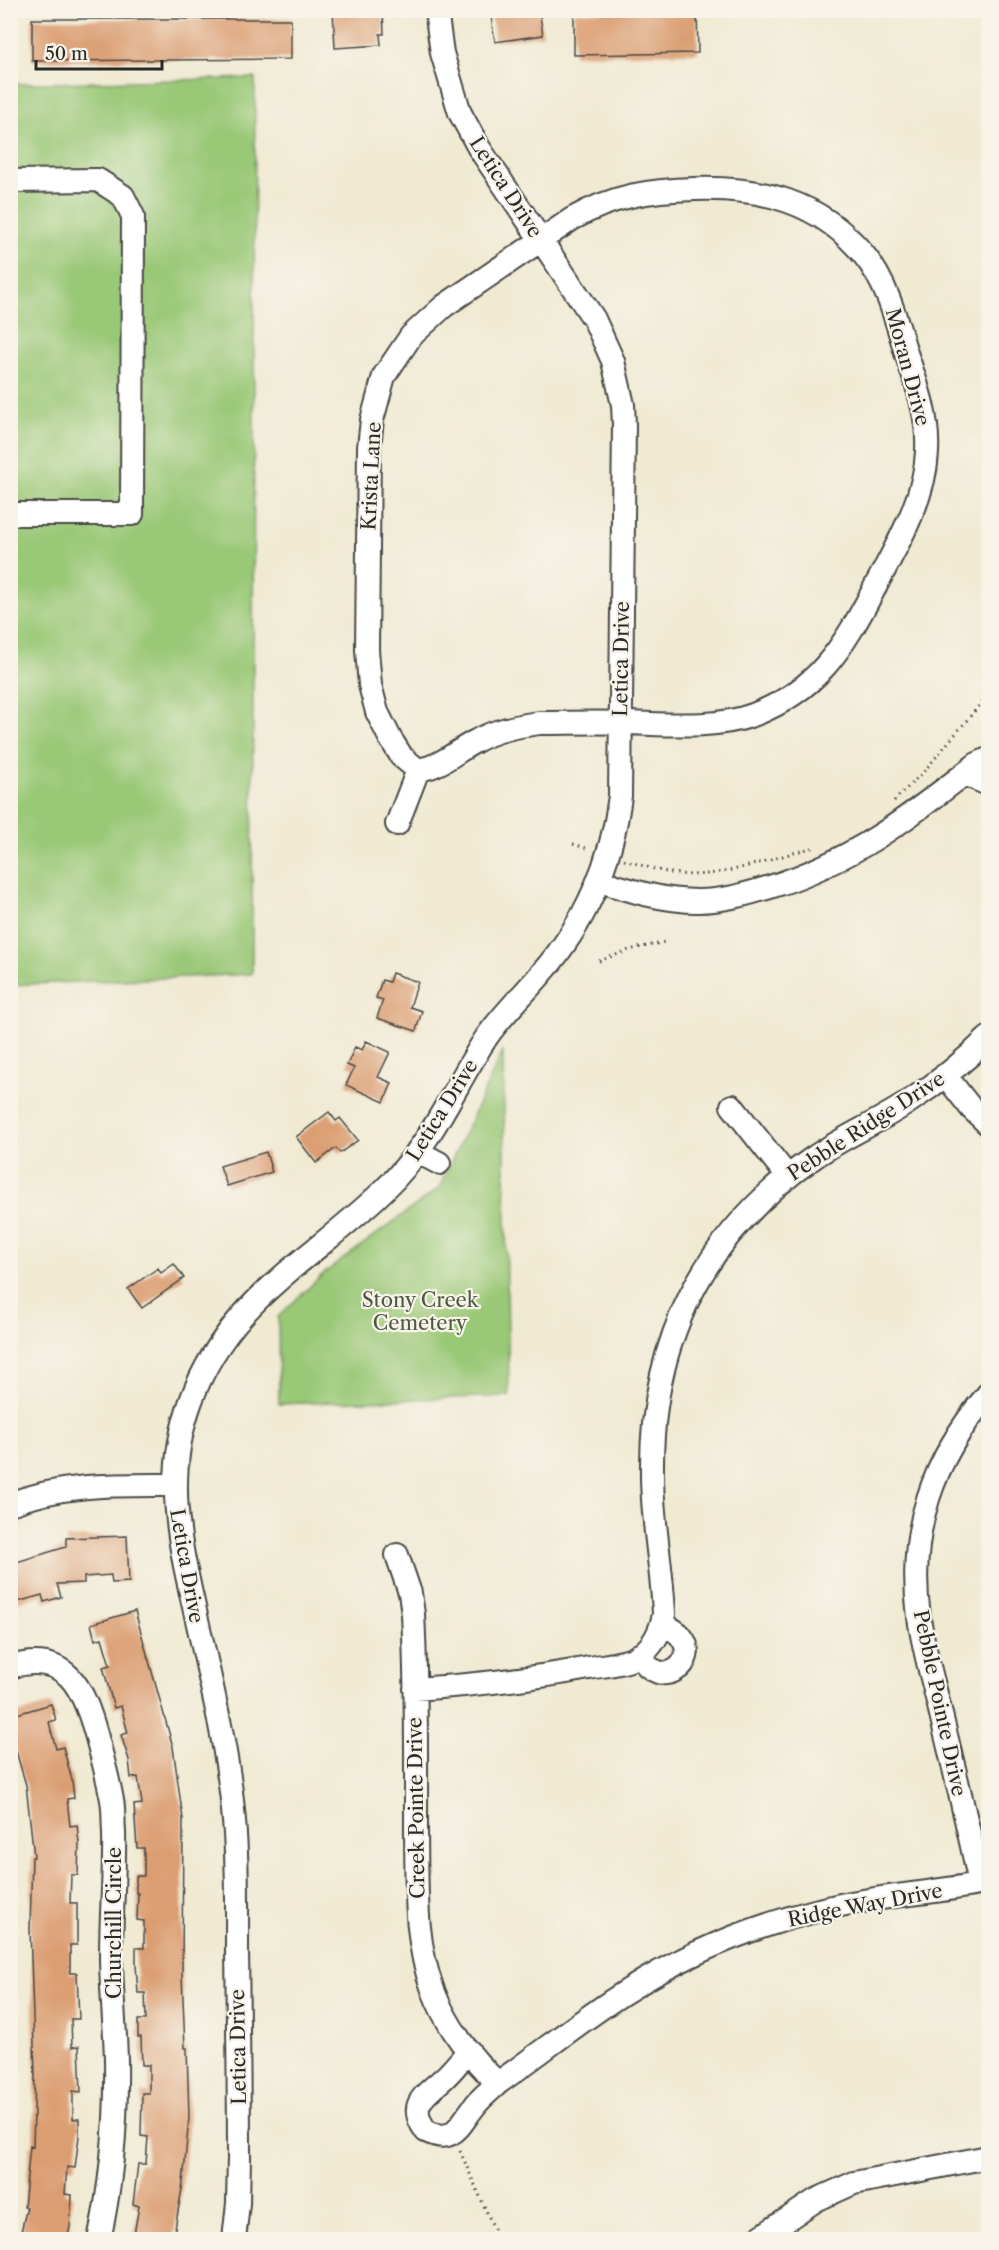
<svg xmlns="http://www.w3.org/2000/svg" width="999" height="2250" viewBox="0 0 999 2250" font-family="'Libre Caslon Text',serif">
<rect width="100%" height="100%" fill="#f7f3e8"/>
<filter id="ink" filterUnits="userSpaceOnUse"><feTurbulence type="fractalNoise" baseFrequency=".0167" numOctaves="2"/><feDisplacementMap in="SourceGraphic" scale="12" xChannelSelector="R" yChannelSelector="G"/><feConvolveMatrix kernelMatrix="1 2 1 2 8 2 1 2 1" color-interpolation-filters="sRGB"/></filter>
<filter id="wash" filterUnits="userSpaceOnUse"><feTurbulence type="fractalNoise" baseFrequency=".008" numOctaves="4" result="noise"/><feDisplacementMap in="SourceGraphic" scale="24" xChannelSelector="R" yChannelSelector="G"/><feGaussianBlur stdDeviation="1.35" result="paint"/><feColorMatrix in="noise" values="0 0 0 0 0 0 0 0 0 0 0 0 0 0 0 0 0 1.4 0 .05"/><feComposite in="paint" operator="in"/></filter>
<g filter="url(#wash)">
<rect width="100%" height="100%" fill="#f0ead3"/>
<!-- green -->
<path fill="#99c876" stroke="#627a50" stroke-width="1.5" d="M255 78 252 974 11 985 10 84Z
M503 1051 509 1396 279 1404 278 1317 323 1274 439 1188Z"/>
<g id="blocks">
<!-- building -->
<path fill="#db9e72" d="M333 10H383L384 34H380L381 45 335 48Z
M490 10H539L543 35 495 42Z
M697 10 698 53 574 55V12Z
M32 19H291V59L32 61Z
M392 973 418 982 410 1007 422 1011 416 1031 377 1018 383 1000 376 998 382 980 389 982Z
M366 1041 390 1052 378 1077 392 1083 384 1102 346 1085 354 1068 347 1065 355 1047 362 1050Z
M329 1112 336 1121 340 1118 358 1140 340 1153 336 1148 316 1163 296 1137Z
M266 1152 272 1172 227 1186 220 1166Z
M174 1264 184 1278 142 1308 128 1289 158 1268 161 1273Z
M127 1536 129 1582 112 1583 111 1575 84 1577V1583L57 1584 61 1597 44 1602 42 1595 10 1604V1564L66 1547V1538Z
M135 1611 173 1747 183 1819 182 1975 185 2048H187L189 2117 183 2183 173 2240H133L139 2206 133 2204 138 2164H146L148 2137 141 2136 142 2093H149V2065H142L141 2037H138V2020H146L145 1993H138L136 1965V1948H144V1921L137 1920 138 1893H136V1876H144V1848H137L134 1805 142 1804 138 1777 131 1778 129 1760 121 1735 128 1733 121 1706 114 1708 103 1667 110 1665 102 1638 95 1640 91 1624Z
M51 1704 56 1720 49 1722 56 1749 63 1747 72 1780 74 1798 67 1799 70 1826 77 1825 79 1843 78 1875H71L70 1903H77V1945H70V1973H77L79 2019H71L72 2047 79 2046 81 2092 73 2091V2119H79V2136L75 2168 67 2167 65 2194 72 2195 70 2227 67 2240H19L27 2207H24L30 2146 33 2147 35 2074 30 1929 32 1857H34L26 1785 10 1731V1716Z"/>
</g>
</g>
<g filter="url(#ink)">
<use href="#blocks" fill-opacity="0" stroke="#494844" stroke-width="1.5"/>
<g fill="none" stroke-linecap="round" stroke-linejoin="round">
<!-- minor casing -->
<g stroke="#494844" stroke-width="26">
<path id="minor" d="M10 181 98 180 123 196 133 216 132 514H10
M964 774 988 784
M397 824 418 770C441 767 456 751 476 741 495 730 518 726 539 723 568 723 597 722 625 723 666 724 715 729 753 715 817 691 843 648 873 591 895 548 925 501 927 452 929 417 917 385 906 353 896 319 887 283 864 255 820 201 761 187 695 189 648 190 613 196 572 219L444 306 411 336 384 376 372 420 369 447 367 650 370 685 377 712 390 738 402 757 418 770
M600 881C632 891 664 901 698 901 723 901 747 894 770 887 854 861 909 817 977 764L988 759
M945 1075 971 1108 988 1124
M732 1106 788 1177
M418 1152 439 1163
M10 1504C64 1483 118 1485 175 1485
M397 1555 410 1593 413 1614C417 1686 416 1760 416 1833 417 1886 414 1940 433 1990 446 2025 471 2059 498 2083 541 2053 582 2019 627 1991 687 1953 753 1926 823 1909 877 1895 934 1894 988 1882
M639 1655C662 1694 700 1661 682 1638 678 1631 669 1628 662 1624
M10 1667C67 1650 83 1688 96 1734 102 1756 108 1778 112 1800 114 1810 113 1821 114 1832 115 1873 111 1914 111 1954 111 1989 115 2024 116 2059 117 2119 112 2181 99 2240
M415 1689C474 1685 531 1679 589 1668 605 1665 625 1664 639 1656 654 1646 661 1631 664 1614 662 1567 652 1521 652 1474 650 1341 704 1234 813 1158 843 1137 877 1123 907 1103 936 1084 964 1062 988 1038
M980 1884C968 1824 953 1765 939 1706 932 1677 923 1647 919 1617 907 1531 933 1459 988 1394
M469 2051C460 2060 453 2070 443 2079 424 2096 407 2105 426 2131 454 2145 459 2125 474 2107 480 2098 490 2091 498 2083
M234 2240 238 2203 239 2158C239 2089 238 2020 237 1951 237 1908 238 1864 234 1821 229 1758 214 1696 200 1633 182 1553 161 1482 191 1401 228 1299 311 1261 384 1190 432 1144 451 1092 486 1038 502 1015 522 996 541 974 585 924 612 862 620 796L624 425 623 405 613 361 594 319 479 148 460 113 442 53 436 10
M756 2240 816 2200 854 2183 988 2157"/>
</g>
<!-- path -->
<path stroke="#494844" stroke-width="3" stroke-dasharray="1.5 4.5" stroke-linecap="butt" d="M894 801 926 769 988 695
M573 844 589 849
M624 860C642 865 660 872 679 874 725 879 771 857 816 847
M599 961 629 950 665 942
M460 2151 499 2240"/>
<!-- minor -->
<use href="#minor" stroke="#fff" stroke-width="22"/>
</g>
</g>
<g text-anchor="middle" stroke-width="4.5" stroke-linejoin="round" paint-order="stroke">
<!-- street labels -->
<g font-size="20" fill="#2b2b2b" stroke="#f7f3e8">
<text transform="translate(506 187) rotate(57)" y="7">Letica Drive</text>
<text transform="translate(908 367) rotate(75)" y="7">Moran Drive</text>
<text transform="translate(371 476) rotate(-87)" y="7">Krista Lane</text>
<text transform="translate(621 659) rotate(-89)" y="7">Letica Drive</text>
<text transform="translate(442 1110) rotate(-58)" y="7">Letica Drive</text>
<text transform="translate(866 1126) rotate(-33)" y="7">Pebble Ridge Drive</text>
<text transform="translate(187 1566) rotate(80)" y="7">Letica Drive</text>
<text transform="translate(940 1703) rotate(78)" y="7">Pebble Pointe Drive</text>
<text transform="translate(416 1808) rotate(-91)" y="7">Creek Pointe Drive</text>
<text transform="translate(865 1905) rotate(-11)" y="7">Ridge Way Drive</text>
<text transform="translate(114 1923) rotate(-90)" y="7">Churchill Circle</text>
<text transform="translate(238 2047) rotate(-91)" y="7">Letica Drive</text>
</g>
<!-- park labels -->
<g font-size="20" fill="#4c5a42" stroke="#f7f3e8">
<text x="420" y="1307">Stony Creek<tspan x="420" dy="23">Cemetery</tspan></text>
</g>
</g>
<!-- margin -->
<rect width="999" height="2250" fill="none" stroke="#f7f3e8" stroke-width="36"/>
<!-- scale -->
<path d="M36 60v9h126v-9" fill="none" stroke="#2b2b2b" stroke-width="3"/>
<text x="45" y="60" font-size="18" fill="#2b2b2b" stroke="#f7f3e8" stroke-width="4.5" paint-order="stroke">50 m</text>
</svg>
